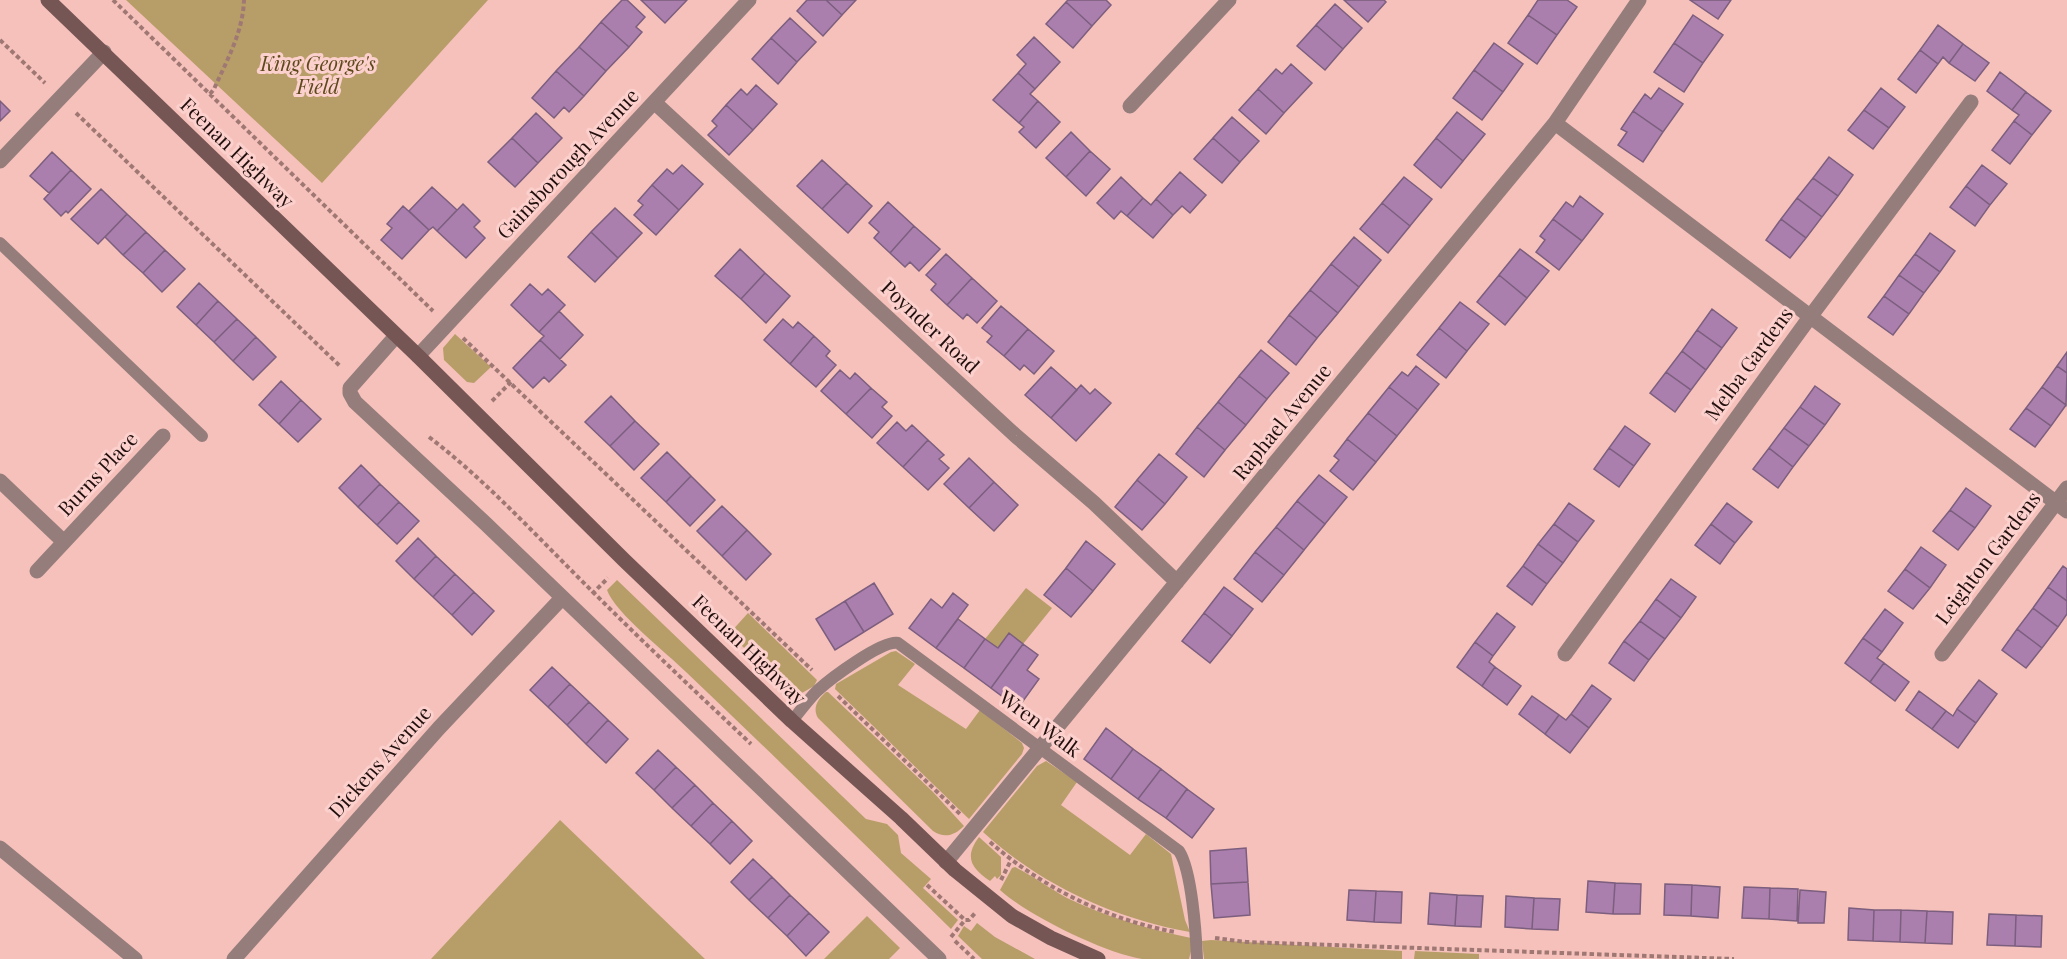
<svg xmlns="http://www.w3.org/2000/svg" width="2067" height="959" viewBox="0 0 2067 959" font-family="'Playfair Display',serif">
<rect width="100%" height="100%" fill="#f6c0bb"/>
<!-- green -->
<path fill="#b79e69" d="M126 0H488L322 183Z
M455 334 491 367 474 383 467 382 444 360 443 348Z
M617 580 866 819 887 824 898 835 901 853 931 879 923 888 958 920 951 929C864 843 775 757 686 672 667 653 615 613 607 590Z
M1026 588 1052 608 1023 644 1009 634 998 648 985 639Z
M748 613 817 680 814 686 802 693H793L729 634Z
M896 651 915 664 898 685 966 729 980 710 1022 743 1024 748 1022 754 969 819 835 689 836 684 891 652Z
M826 692H828L933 792 964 826C955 835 945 839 933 831L818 718C812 708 818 699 826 692Z
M1046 761 1077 782 1061 805 1130 855 1146 834 1171 854 1185 920 1190 932C1113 918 1041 885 983 832L1037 766Z
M560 820 705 959H431Z
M979 837 1001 857V875L997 879 995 876 990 881C971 868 964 857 979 837Z
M1015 867C1033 876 1049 888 1067 898 1106 917 1149 929 1191 938V951L1189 959C1174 959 1157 959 1142 959 1105 953 1027 915 1000 890L1012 868Z
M867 916 900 948 889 959H824Z
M977 923 995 937 1035 959H982L958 936 964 926 971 931Z
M1211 940 1402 951V959H1204L1202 941Z
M1415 951 1479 954V959H1414Z"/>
<!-- building -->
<path fill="#aa7fad" stroke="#7c5e7e" stroke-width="1.5" d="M622 0H627L645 17 636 27 642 32 629 47 601 22Z
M641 0H687L665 23Z
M807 0H826L842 15 823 36 797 11Z
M826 0H856L842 15Z
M1068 0H1106L1111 5 1092 26 1066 2Z
M1344 0H1384L1386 2 1368 22Z
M1538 0H1567L1577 7 1557 35 1528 15Z
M1690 0H1731L1718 19Z
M1066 2 1092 26 1073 48 1046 24Z
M1335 4 1362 28 1343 49 1316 25Z
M1528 15 1557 35 1537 64 1508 43Z
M1693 15 1723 35 1703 63 1674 43Z
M790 18 816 42 797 62 771 38Z
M601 22 629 47 606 71 579 47Z
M1316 25 1343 49 1325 70 1297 46Z
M1938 25 1963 44 1949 63 1943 57 1938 64 1920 50Z
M1034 37 1060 62 1035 89 1018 73 1026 64 1017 55Z
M771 38 797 62 778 84 752 59Z
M1494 43 1523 64 1503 92 1474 70Z
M1674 43 1703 63 1684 92 1654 72Z
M1963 44 1989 63 1975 81 1949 63Z
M579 47 606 71 584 96 556 71Z
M1920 50 1938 64 1916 93 1898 79Z
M1291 64 1312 83 1284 113 1258 89 1276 69 1282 74Z
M1474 70 1503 92 1482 120 1453 98Z
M556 71 584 96 569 112 564 107 554 118 532 98Z
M2000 72 2026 92 2012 110 1987 91Z
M1018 73 1035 89 1030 94 1038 101 1019 123 993 100Z
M756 85 777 104 753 130 726 105 741 89 747 95Z
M1659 88 1683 104 1663 132 1633 111 1645 94 1651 99Z
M1881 88 1905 107 1889 128 1864 110Z
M1258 89 1284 113 1266 134 1239 110Z
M2026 92 2051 111 2032 135 2014 121 2019 115 2012 110Z
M0 101 10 111 0 121Z
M1038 101 1060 122 1036 148 1019 132 1024 127 1019 123Z
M726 105 753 130 729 155 708 135 717 126 712 121Z
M1864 110 1889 128 1873 149 1848 130Z
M1633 111 1663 132 1643 162 1618 145 1627 132 1621 129Z
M1457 112 1485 134 1463 161 1436 138Z
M536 113 562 138 538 163 512 138Z
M1232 117 1259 141 1240 162 1213 138Z
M2014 121 2032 135 2010 164 1992 150Z
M1071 132 1090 151 1066 177 1046 158Z
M512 138 538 163 515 187 488 162Z
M1213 138 1240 162 1222 183 1194 159Z
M1436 138 1463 161 1441 188 1414 165Z
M1090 151 1110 169 1086 196 1066 177Z
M52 152 71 170 49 193 30 176Z
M1829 157 1853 175 1838 196 1813 178Z
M822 160 847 183 822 209 797 186Z
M682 165 703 184 679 210 652 185 667 169 673 174Z
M1982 165 2007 184 1990 205 1966 186Z
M71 170 91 189 68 213 66 211 61 216 44 199Z
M1180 172 1206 195 1190 213 1182 206 1173 215 1156 199Z
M1121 177 1143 198 1127 216 1121 211 1114 219 1097 203Z
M1404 177 1432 199 1410 226 1382 203Z
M1813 178 1838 196 1822 217 1797 198Z
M847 183 872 206 848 233 822 209Z
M652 185 679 210 656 235 634 215 643 205 638 201Z
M1966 186 1990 205 1975 226 1950 207Z
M432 187 457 210 437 231 433 227 429 230 409 211Z
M101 189 127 214 98 244 71 219Z
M1580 196 1603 214 1582 241 1553 219 1566 202 1573 207Z
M1143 198 1151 205 1156 199 1173 215 1153 238 1127 216Z
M1797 198 1822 217 1806 238 1781 219Z
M888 202 914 226 890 253 874 238 879 232 869 223Z
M1382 203 1410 226 1388 253 1360 229Z
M463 204 480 221 474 227 485 238 466 258 437 231Z
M403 206 429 230 402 259 381 240 392 228 387 224Z
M615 208 642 233 618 258 591 232Z
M127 214 146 232 123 255 105 237Z
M1553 219 1582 241 1559 270 1536 252 1545 240 1540 236Z
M1781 219 1806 238 1790 258 1766 240Z
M914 226 940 249 919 271 910 262 905 267 890 253Z
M146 232 165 250 143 273 123 255Z
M591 232 618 258 595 282 568 257Z
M1930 233 1955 251 1940 272 1915 254Z
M1354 237 1381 260 1359 287 1331 264Z
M740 249 765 273 741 299 715 276Z
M1520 249 1549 271 1527 298 1499 275Z
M165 250 185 269 162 292 143 273Z
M946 254 972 278 947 305 931 290 936 284 926 275Z
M1915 254 1940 272 1924 293 1899 275Z
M1331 264 1359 287 1338 313 1310 290Z
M765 273 790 296 766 323 741 299Z
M1499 275 1527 298 1505 325 1477 302Z
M1899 275 1924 293 1909 314 1884 296Z
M972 278 997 301 977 323 967 314 963 319 947 305Z
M199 283 218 301 196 325 177 307Z
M530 284 542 295 548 289 565 305 539 332 511 305Z
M1310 290 1338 313 1317 338 1289 315Z
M1884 296 1909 314 1893 335 1868 317Z
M218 301 237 319 214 342 196 325Z
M1460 302 1489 324 1467 351 1439 328Z
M1001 306 1028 329 1004 356 987 342 992 336 982 328Z
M1712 309 1737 328 1722 348 1697 330Z
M559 311 583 335 560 359 540 340 544 336 539 332Z
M1289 315 1317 338 1296 365 1268 342Z
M237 319 256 337 233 361 214 342Z
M783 319 793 328 798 322 814 336 790 364 764 340Z
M1439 328 1467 351 1446 378 1417 355Z
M1028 329 1054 351 1034 374 1024 365 1020 370 1004 356Z
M1697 330 1722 348 1706 370 1682 351Z
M814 336 830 351 826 356 836 365 816 387 790 364Z
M256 337 276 357 253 380 233 361Z
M540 340 566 365 549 382 544 377 533 388 513 368Z
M1261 350 1289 373 1267 399 1239 376Z
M1682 351 1706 370 1691 390 1666 372Z
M2067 352V373L2057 366Z
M1416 366 1439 384 1418 410 1389 387 1402 372 1408 376Z
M2057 366 2067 373 2066 405 2042 387Z
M1051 367 1077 390 1051 418 1025 395Z
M840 370 850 379 855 373 871 388 846 414 821 391Z
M1666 372 1691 390 1675 412 1650 393Z
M1239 376 1267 399 1246 425 1218 402Z
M281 381 301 400 279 424 259 405Z
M1081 385 1090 394 1095 389 1111 403 1076 441 1051 418Z
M1815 386 1840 404 1825 425 1800 407Z
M1389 387 1418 410 1397 436 1368 413Z
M2042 387 2066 405 2051 426 2026 408Z
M871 388 887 402 882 407 892 416 872 438 846 414Z
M611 396 635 421 610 446 585 422Z
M301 400 321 419 298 442 279 424Z
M1218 402 1246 425 1225 450 1197 427Z
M1800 407 1825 425 1809 446 1784 428Z
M2026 408 2051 426 2035 447 2010 429Z
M1368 413 1397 436 1376 462 1347 439Z
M635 421 659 444 634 470 610 446Z
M897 422 906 431 912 425 928 440 903 467 877 443Z
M1625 426 1650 444 1634 466 1609 448Z
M1197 427 1225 450 1204 477 1176 454Z
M1784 428 1809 446 1793 467 1769 448Z
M1347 439 1376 462 1353 490 1330 471 1339 460 1334 456Z
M928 440 944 455 939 459 949 468 928 490 903 467Z
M1609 448 1634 466 1619 487 1594 469Z
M1769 448 1793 467 1778 488 1753 469Z
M667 452 691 476 666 502 641 478Z
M1159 454 1187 477 1165 504 1137 480Z
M969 458 994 482 969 508 944 484Z
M361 465 380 484 358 507 339 488Z
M1319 475 1347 497 1325 524 1297 501Z
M691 476 715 500 690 526 666 502Z
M1137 480 1165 504 1142 530 1115 507Z
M994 482 1018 505 994 531 969 508Z
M380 484 399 502 377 525 358 507Z
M1966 488 1991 506 1975 528 1950 510Z
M1297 501 1325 524 1304 550 1276 527Z
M399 502 419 521 397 544 377 525Z
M1569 503 1594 521 1578 542 1554 524Z
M1727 503 1752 522 1735 543 1711 524Z
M722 506 747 530 722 556 697 531Z
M1950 510 1975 528 1958 550 1933 531Z
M1554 524 1578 542 1563 563 1538 544Z
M1711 524 1735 543 1720 564 1695 545Z
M1276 527 1304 550 1284 575 1255 552Z
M747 530 771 554 746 580 722 556Z
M418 538 436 556 414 579 396 561Z
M1086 541 1115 564 1093 591 1066 568Z
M1538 544 1563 563 1547 584 1523 566Z
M1921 547 1946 565 1930 588 1905 569Z
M1255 552 1284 575 1262 602 1234 579Z
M436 556 455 574 433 597 414 579Z
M1523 566 1547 584 1532 605 1507 586Z
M2063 566 2067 569V601L2048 587Z
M1066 568 1093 591 1071 617 1044 595Z
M1905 569 1930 588 1913 609 1888 591Z
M455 574 474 592 452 615 433 597Z
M1671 579 1696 597 1681 618 1656 599Z
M874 583 893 614 864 632 845 601Z
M1224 587 1253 609 1232 636 1204 613Z
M2048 587 2067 601V614L2058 627 2033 608Z
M474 592 494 611 472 635 452 615Z
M953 593 968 605 936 648 909 628 931 599 942 608Z
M1656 599 1681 618 1665 639 1640 621Z
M845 601 864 632 835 650 816 619Z
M2033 608 2058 627 2042 648 2017 629Z
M1885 609 1903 623 1882 652 1863 638Z
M1204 613 1232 636 1210 663 1182 641Z
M1497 613 1515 627 1493 656 1475 642Z
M958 619 985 639 964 668 936 648Z
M1640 621 1665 639 1649 660 1624 641Z
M2017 629 2042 648 2026 668 2002 650Z
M1009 633 1023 644 991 688 964 668 985 639 998 648Z
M1863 638 1882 652 1877 658 1884 663 1870 682 1845 663Z
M1624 641 1649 660 1634 681 1609 663Z
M1475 642 1493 656 1489 662 1495 667 1482 686 1457 667Z
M1023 644 1038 655 1027 670 1039 679 1018 708 991 688Z
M1884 663 1909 682 1895 701 1870 682Z
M552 667 570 684 548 707 530 690Z
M1495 667 1521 686 1507 705 1482 686Z
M1979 680 1997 694 1976 723 1957 709Z
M570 684 589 702 567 725 548 707Z
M1592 685 1611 699 1589 728 1571 714Z
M1919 691 1946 711 1932 729 1906 710Z
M1532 696 1559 715 1545 734 1519 714Z
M589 702 608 720 586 744 567 725Z
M1957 709 1976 723 1958 748 1932 729 1946 711 1953 716Z
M1571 714 1589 728 1570 753 1545 734 1559 715 1566 720Z
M608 720 628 739 606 763 586 744Z
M1106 728 1133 749 1111 779 1084 759Z
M1133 749 1161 769 1138 799 1111 779Z
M658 750 676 767 654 790 636 773Z
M676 767 695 785 672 808 654 790Z
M1161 769 1187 789 1166 818 1138 799Z
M695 785 713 803 691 826 672 808Z
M1187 789 1214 809 1192 838 1166 818Z
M713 803 732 821 710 844 691 826Z
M732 821 752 841 730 864 710 844Z
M1246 848 1248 882 1211 884 1210 851Z
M753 859 772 877 749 900 731 882Z
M772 877 790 895 768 918 749 900Z
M1588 881 1615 883 1613 914 1586 912Z
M1248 882 1250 915 1214 918 1211 884Z
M1615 883 1641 884 1640 914H1613Z
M1665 884 1692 885 1691 916 1664 915Z
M1692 885 1720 887 1718 918 1691 916Z
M1744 887 1770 888 1769 919 1742 918Z
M1770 888 1798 889 1797 921 1769 919Z
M1349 890 1376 891 1374 922 1347 920Z
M1800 890 1826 892 1824 923H1798Z
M1376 891 1402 892 1401 923 1374 922Z
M1430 893 1457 895 1455 926 1428 924Z
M790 895 809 913 787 936 768 918Z
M1457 895 1483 896 1481 927 1455 926Z
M1506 896 1534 898 1532 929 1505 927Z
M1534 898 1560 899 1558 930 1532 929Z
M1849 908 1874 910 1873 941 1848 940Z
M1874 910H1901L1900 942 1873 941Z
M1901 910 1927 911 1925 943 1900 942Z
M1927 911 1953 912 1952 944 1925 943Z
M809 913 829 932 806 956 787 936Z
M1989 914 2016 915 2015 946 1987 945Z
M2016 915 2042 916 2041 947 2015 946Z"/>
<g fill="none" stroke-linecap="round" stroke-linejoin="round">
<!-- path -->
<path stroke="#9f7874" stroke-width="4" stroke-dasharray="4.5 3" stroke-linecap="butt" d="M113 0 433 311
M0 40 45 83
M210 94 214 89C227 60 243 32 244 0
M76 113 341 367
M463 338 812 670
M492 401 511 382
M429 437C489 483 540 540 594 593 645 644 698 694 751 744
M592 594 608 578
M838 696 960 814
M990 842C1041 887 1108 920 1175 932
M1001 880 1011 860
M927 885 965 920
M951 937 965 920H969L976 912
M1215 938 1246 942 1734 959
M955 941 974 959"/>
<!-- lane -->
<path stroke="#947d7b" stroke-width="12" d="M0 243 202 436
M792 721C800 711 808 700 817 691 830 679 882 640 898 643L1179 851C1192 871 1196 934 1197 959"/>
<!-- street -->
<path stroke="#947d7b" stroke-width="15" d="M654 102 1016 436 1094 503 1177 582
M1130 106 1229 0
M1555 123 2067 511
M0 161 104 52
M396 336 350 388V393L355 402 486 524 939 959
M418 356 749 0
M0 481 63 541
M37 571 163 436
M1565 654 1810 317 1971 102
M1942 654 2067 488
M0 848 135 959
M946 862 1555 123 1639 0
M234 959 439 728 562 598"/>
<!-- secondary -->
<path stroke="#765654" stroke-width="15" d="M48 0 418 356 624 560 792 721 901 818 955 870 1012 916 1051 938 1098 959"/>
</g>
<g text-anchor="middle" stroke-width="6" stroke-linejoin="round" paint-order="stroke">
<!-- park labels -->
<g font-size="20" font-style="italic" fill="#5d491c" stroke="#fcd0cc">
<text x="318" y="71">King George's<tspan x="318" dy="23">Field</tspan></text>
</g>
<!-- street labels -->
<g font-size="20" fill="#210f0d" stroke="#fcd0cc">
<text transform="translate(237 153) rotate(44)" y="7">Feenan Highway</text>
<text transform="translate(568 164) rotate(-47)" y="7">Gainsborough Avenue</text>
<text transform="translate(930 327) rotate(43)" y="7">Poynder Road</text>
<text transform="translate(1749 364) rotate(-54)" y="7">Melba Gardens</text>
<text transform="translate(1282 422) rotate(-51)" y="7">Raphael Avenue</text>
<text transform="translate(98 474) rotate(-47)" y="7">Burns Place</text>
<text transform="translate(1988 558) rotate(-53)" y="7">Leighton Gardens</text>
<text transform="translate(749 650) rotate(44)" y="7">Feenan Highway</text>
<text transform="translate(1040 724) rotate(37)" y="7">Wren Walk</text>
<text transform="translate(380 762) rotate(-48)" y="7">Dickens Avenue</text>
</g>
</g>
</svg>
